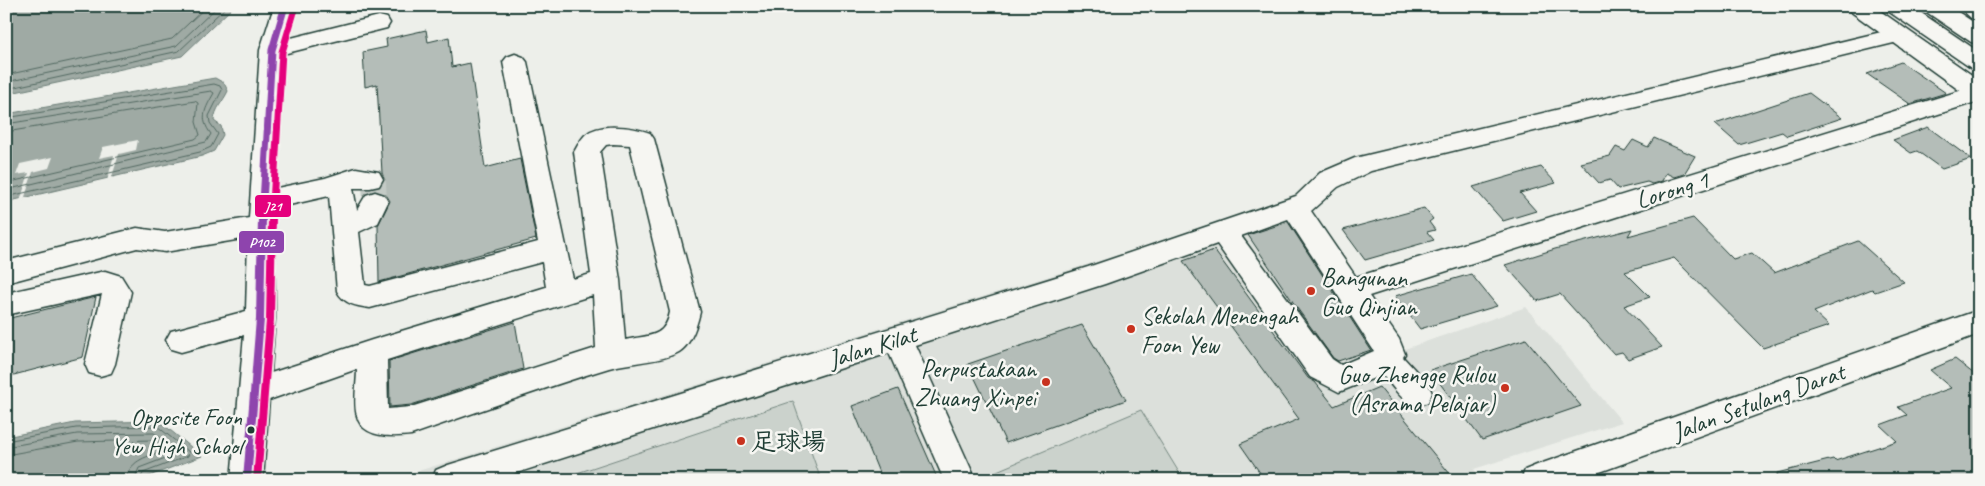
<svg xmlns="http://www.w3.org/2000/svg" width="1985" height="486" viewBox="0 0 1985 486" font-family="Caveat,'LXGW WenKai TC',sans-serif">
<rect width="100%" height="100%" fill="#edefea"/>
<filter id="ink" filterUnits="userSpaceOnUse"><feTurbulence type="fractalNoise" baseFrequency=".02" numOctaves="2"/><feDisplacementMap in="SourceGraphic" scale="10" xChannelSelector="R" yChannelSelector="G"/><feConvolveMatrix kernelMatrix="1 2 1 2 8 2 1 2 1" color-interpolation-filters="sRGB"/></filter>
<g filter="url(#ink)">
<!-- built -->
<path fill="#dce0db" d="M1296 200 1399 351 1526 307 1622 422 1474 469 1481 480H389Z"/>
<!-- green -->
<path fill="#cbd2cc" stroke="#758880" d="M793 401 821 480H556Z
M1141 410 1180 474 1165 480H986L985 476Z"/>
<!-- water -->
<path fill="#9faaa4" stroke="#6c7e77" d="M6 6H234L182 56 6 94Z
M215 78 224 83 228 91C223 102 215 108 214 121L221 126 223 135 214 151 202 156 6 202V114Z
M159 421 202 456 139 480H6V437L75 423Z"/>
<!-- pier -->
<path fill="#edefea" d="M138 140 136 150 119 154 111 180 107 181 114 155 99 158 103 147Z
M53 157 49 168 33 172 24 200 20 201 29 173 16 175 20 164Z"/>
<g fill="none" stroke-linecap="round" stroke-linejoin="round">
<!-- shore -->
<path stroke="#526961" stroke-width="1" d="M6 75 172 39 207 6
M6 82 176 46 218 6
M6 89 179 51 227 6
M6 118 214 84 220 86 222 90 209 116 210 123 218 134 211 147 200 152 6 197
M6 124 211 91 214 93C205 109 199 118 211 134L206 142 6 190
M6 132 195 101 198 103 196 122 200 135 195 139 6 183
M6 441 76 428 157 426 189 452 188 456 143 473 140 480
M6 447 77 434 154 433 177 450 176 454 139 468 134 480
M6 455 78 442 152 440 162 448 161 452C145 457 129 461 126 480"/>
</g>
<!-- building -->
<path fill="#b4bdb8" stroke="#1f3d34" d="M426 30 428 42 449 37 452 67 470 63 485 168 520 159 536 239 379 282 378 225 390 201 385 193 377 191 385 180 382 173 377 84 365 87 363 52 387 47 386 39Z
M1901 62 1946 93 1910 104 1867 74Z
M1809 93 1842 118 1787 136 1782 132 1739 145 1715 124Z
M1928 127 1952 145 1971 159 1942 169 1917 151 1911 153 1893 140Z
M1654 138 1695 156 1684 174 1674 177 1666 173 1662 181 1652 184 1647 182 1618 189 1610 180 1599 183 1581 163 1610 156 1616 147 1625 151 1633 140 1648 147Z
M1541 167 1556 183 1520 193 1536 211 1503 221 1473 187Z
M1424 208 1433 219 1429 222 1435 230 1427 232 1434 240 1365 260 1343 230Z
M1693 218 1733 259 1752 253 1774 273 1858 241 1904 282 1875 292 1872 289 1814 312 1829 326 1763 348 1674 258 1625 272 1650 297 1624 306 1662 347 1628 359 1622 352 1614 354 1560 294 1537 301 1505 265 1555 249 1632 229 1628 236Z
M1288 222 1371 350 1338 361 1333 358 1297 308 1248 235Z
M1214 250 1308 378 1315 382 1334 406 1379 387 1455 480H1265L1240 444 1299 419 1183 261Z
M1471 274 1497 306 1420 329 1395 296Z
M96 297 83 357 6 377V319Z
M515 322 523 369 411 405 390 407 389 361Z
M1082 325 1126 400 1006 443 968 364Z
M1526 339 1581 406 1482 440 1430 370Z
M1955 359 1979 378V480H1778L1777 473 1833 459 1835 461 1897 441 1880 425 1907 415 1898 407 1951 388 1930 370Z
M898 389 938 480H882L852 406Z"/>
<g fill="none" stroke-linecap="round" stroke-linejoin="round">
<!-- minor-tunnel -->
<path stroke="#c4cbc6" stroke-width="24" stroke-dasharray="24 12" stroke-linecap="butt" d="M370 179 374 183 375 202"/>
<!-- minor casing -->
<g stroke="#1f3d34" stroke-width="3">
<path id="minor" d="M274 6H296L287 39 379 16 387 18 390 23 387 28 283 54 277 188 325 178 356 168 379 172 383 179 379 186 370 188H353L357 210 366 195 375 192 384 195 388 202 378 223 359 232 365 285 370 286 538 242 503 62 507 57 515 54 523 57 527 62 573 279 591 274 574 152C577 147 580 140 585 135 599 122 633 127 650 133L654 139 700 312C697 325 691 345 679 352 661 362 630 362 609 368 543 388 477 412 411 435 394 437 362 439 357 416 353 403 357 384 357 369L269 400 263 480H231L244 335 181 352 171 349 166 340 171 331 246 311 248 238 165 252 137 248 6 283V261L137 228 165 232 249 218 260 50ZM613 144 630 145 670 312C665 339 647 335 625 340L620 280 600 152 606 145ZM329 196 337 291C344 304 356 306 370 308L542 262 546 287 372 340 271 373 275 319 276 208ZM593 295 596 348 411 407 388 409 387 360Z
M1958 6H1979V20L1971 18Z
M1898 28 1906 30 1909 35 1906 40 1371 171 1338 187 1311 211 1356 277 1979 85V101L1369 296 1399 339 1405 354 1403 357 1428 384 1432 393 1428 402C1404 411 1398 390 1382 375L1339 392 1310 377 1217 244 1105 284 915 345 976 480H944L889 353 495 480H432L436 470 448 465 1088 267 1296 196 1320 173 1355 158ZM1288 219 1374 351 1341 365 1332 359 1241 236Z
M105 271 121 276 131 292 115 364 111 373 100 376 89 373 85 364 102 294 6 315V293Z
M1979 310V334L1578 480H1521L1525 470 1537 465Z"/>
</g>
<!-- major casing -->
<g stroke="#1f3d34" stroke-width="3">
<path id="major" d="M1847 6H1873L1979 80V100L1970 98 1850 11Z
M1922 6H1949L1979 26V44L1971 42 1925 11Z"/>
</g>
<!-- highway casing -->
<g stroke="#1f3d34" stroke-width="3">
<path id="highway" d="M1885 6H1911L1979 52V71L1971 68 1888 11Z"/>
</g>
<!-- minor -->
<use href="#minor" fill="#f6f6f2" fill-rule="evenodd"/>
<!-- major -->
<use href="#major" fill="#f6f6f2" fill-rule="evenodd"/>
<!-- highway -->
<use href="#highway" fill="#f6f6f2" fill-rule="evenodd"/>
<!-- bus-1-far1 casing -->
<g stroke="#f6f6f2" stroke-width="10">
<path id="bus-1-far1" d="M262 220 272 50 285 6"/>
</g>
<!-- bus-1 casing -->
<g stroke="#f6f6f2" stroke-width="12">
<path id="bus-1" d="M247 480 260 319 262 219"/>
</g>
<!-- bus-2-far1 casing -->
<g stroke="#f6f6f2" stroke-width="10">
<path id="bus-2-far1" d="M272 220 282 52 295 9"/>
</g>
<!-- bus-2 casing -->
<g stroke="#f6f6f2" stroke-width="12">
<path id="bus-2" d="M257 480 270 320 272 219"/>
</g>
<!-- bus-1-far1 -->
<use href="#bus-1-far1" stroke="#8e44ad" stroke-width="7"/>
<!-- bus-1 -->
<use href="#bus-1" stroke="#8e44ad" stroke-width="8"/>
<!-- bus-2-far1 -->
<use href="#bus-2-far1" stroke="#e5007d" stroke-width="7"/>
<!-- bus-2 -->
<use href="#bus-2" stroke="#e5007d" stroke-width="8"/>
</g>
</g>
<!-- markers -->
<g fill="#c8321e" stroke="#f6f6f2" stroke-width="2">
<circle cx="1311" cy="291" r="5"/>
<circle cx="1131" cy="329" r="5"/>
<circle cx="1046" cy="382" r="5"/>
<circle cx="1505" cy="388" r="5"/>
<circle cx="741" cy="441" r="5"/>
</g>
<circle fill="#1f3d34" stroke="#f6f6f2" stroke-width="2" cx="251" cy="430" r="4.5"/>
<g text-anchor="middle" stroke-width="5" stroke-linejoin="round" paint-order="stroke">
<!-- bus labels -->
<g font-size="24" fill="#1f3d34" stroke="#f6f6f2" text-anchor="end">
<text x="242" y="425">Opposite Foon<tspan x="242" dy="29">Yew High School</tspan></text>
</g>
<!-- street labels -->
<g font-size="25" fill="#1f3d34" stroke="#f6f6f2">
<text transform="translate(1672 189) rotate(-17)" y="9">Lorong 1</text>
<text transform="translate(872 346) rotate(-17)" y="9">Jalan Kilat</text>
<text transform="translate(1758 401) rotate(-20)" y="9">Jalan Setulang Darat</text>
</g>
<!-- poi labels -->
<g font-size="25" fill="#1f3d34" stroke="#f6f6f2" text-anchor="start">
<text x="1321" y="286">Bangunan<tspan x="1321" dy="29">Guo Qinjian</tspan></text>
<text x="1141" y="324">Sekolah Menengah<tspan x="1141" dy="29">Foon Yew</tspan></text>
<text x="1036" y="377" text-anchor="end">Perpustakaan<tspan x="1036" dy="29">Zhuang Xinpei</tspan></text>
<text x="1495" y="383" text-anchor="end">Guo Zhengge Rulou<tspan x="1495" dy="29">(Asrama Pelajar)</tspan></text>
<text x="751" y="450">足球場</text>
</g>
</g>
<g stroke="#f6f6f2" stroke-width="2">
<rect x="254" y="194" width="38" height="24" rx="5" fill="#e5007d"/>
<rect x="238" y="230" width="47" height="24" rx="5" fill="#8e44ad"/>
</g>
<g font-size="14" text-anchor="middle" font-weight="bold" fill="#fff">
<text x="273" y="211">J21</text>
<text x="262" y="247">P102</text>
</g>
<!-- margin -->
<rect width="1985" height="486" fill="none" stroke="#f6f6f2" stroke-width="25"/>
<rect x="12" y="12" width="1960" height="461" fill="none" stroke="#1f3d34" stroke-width="2" filter="url(#ink)"/>
</svg>
